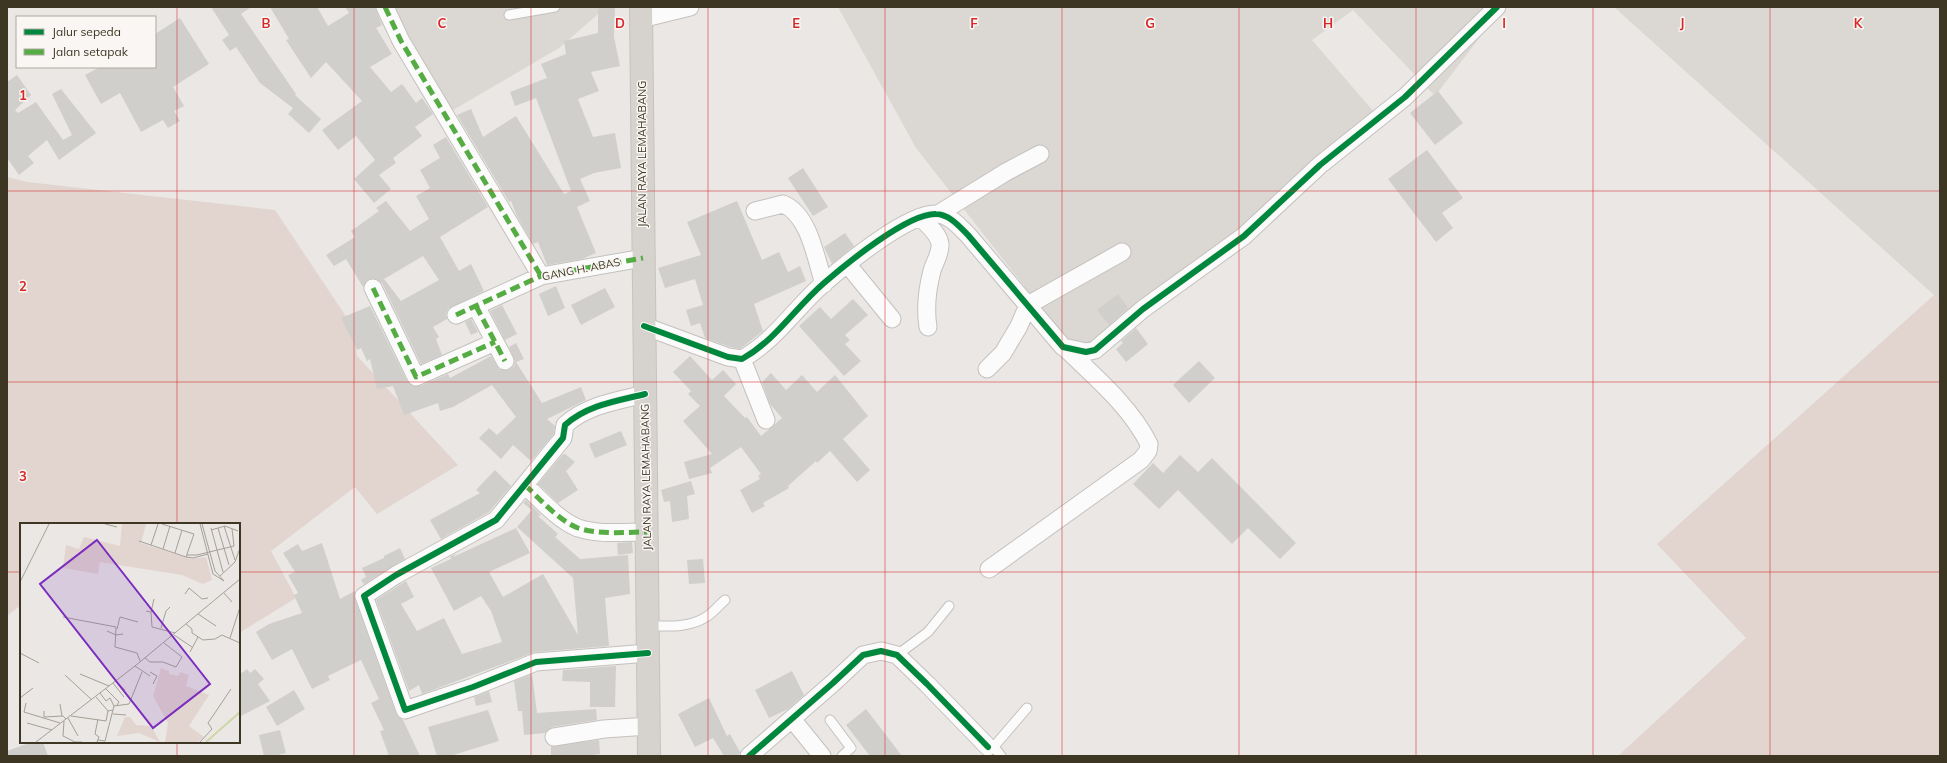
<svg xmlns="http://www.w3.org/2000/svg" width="1947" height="763" viewBox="0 0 1947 763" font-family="Mulish,sans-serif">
<rect width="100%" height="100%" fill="#eae7e4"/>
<!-- built -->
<path fill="#dbd7d3" d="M388 7H608L604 9 559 48 443 116Z
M838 7H1503L1435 96 1353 10 1312 40 1380 119 1078 355 916 148Z
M1614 7H1940V300L1934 295Z"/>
<!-- green -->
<path fill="#e2d4ce" d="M7 177 27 182 275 210 351 324 357 356 458 465 377 514 355 487 271 551 296 598 239 633V524H21V605L7 616Z
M1934 295 1940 300V756H1618L1746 638 1657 544Z"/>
<!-- building -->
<path fill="#d1cfcc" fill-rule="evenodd" d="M211 7H251L241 14 296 94 295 95 321 119 309 133 288 114 293 108 260 83 236 47 230 51 222 40 229 35Z
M270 7H317L328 26 349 13 345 7H375L382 25 376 28 392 54 370 67 391 92 402 84 416 103 422 98 433 114 415 127 422 136 393 158 396 163 379 175 391 189 374 203 354 179 375 160 356 136 338 150 322 130 362 101 326 62 311 78 286 40 289 39Z
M598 7H615L614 37 620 66 591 72 599 91 578 99 593 137 615 133 621 168 594 173 580 179 590 201 577 207 596 253 582 259 547 265 538 242 533 244 517 216 511 201 509 202 457 115 471 109 483 137 516 116 564 194 571 191 536 98 515 106 510 92 547 78 541 64 566 54 564 41 598 33Z
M180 18 209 64 173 87 184 106 174 111 180 121 168 128 163 120 141 132 120 93 101 104 85 75 100 67H155V34Z
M17 75 31 95 15 110 18 113 36 102 63 140 72 135 52 94 61 89 96 133 59 160 47 140 28 156 34 163 19 175 7 158V82Z
M1438 91 1463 123 1435 145 1410 113Z
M446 137 488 207 440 237 459 271 471 264 484 291 448 309 446 314 447 319 433 327 439 337 436 339 442 355 421 364 382 283 378 280 369 279 363 287 346 259 334 266 326 255 355 237 351 231 379 211 376 208 386 201 410 231 429 219 416 196 430 188 420 170 440 158 433 145ZM423 256 439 280 401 301 384 279Z
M1427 150 1463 198 1442 213 1453 228 1436 242 1388 179Z
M803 168 828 207 813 216 788 178Z
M737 201 762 260 779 252 788 272 800 266 806 281 754 304 763 331 740 349 730 347 705 338 700 323 691 326 686 310 703 305 695 279 665 288 658 268 701 255 687 222Z
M845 233 854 246 832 264 824 247Z
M556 286 565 308 548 316 539 294Z
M605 288 615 307 581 325 571 305Z
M1118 294 1128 308 1109 325 1097 310Z
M853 299 868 315 845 335 850 340 845 344 861 361 844 376 799 326 820 307 831 319Z
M502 305 517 334 505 340 490 311Z
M370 306 407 381 411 385 420 386 448 374 450 378 491 356 499 369 509 370 514 366 515 361 509 347 516 343 524 359 516 362 542 403 581 387 586 400 547 419 555 426 554 434 531 461 513 445 501 459 479 438 489 428 497 435 516 417 492 385 453 407 440 411 438 403 404 415 393 386 377 389 370 359 367 361 361 348 357 350 341 318Z
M471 319 478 332 471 335 465 322Z
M1136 328 1148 344 1126 362 1116 349 1123 343 1121 341Z
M690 356 712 380 723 370 736 384 724 396 745 418 747 417 761 436 782 418 770 404 762 382 771 373 786 390 802 375 817 392 835 375 868 416 843 439 870 470 857 482 830 451 817 463 816 461 788 486 789 488 763 503 765 506 752 513 740 490 760 479 758 476 761 474 741 447 710 468 712 473 689 479 684 462 712 454 683 421 700 406 688 394 691 391 673 372Z
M1199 361 1215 378 1189 403 1173 385Z
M621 431 627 445 595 458 589 444Z
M565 454 575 462 566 471 578 490 558 503 538 484 562 455Z
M1180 455 1198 472 1212 458 1296 543 1280 559 1248 528 1232 544 1178 490 1159 509 1133 484 1153 463 1163 473Z
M495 470 511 486 489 512 441 539 430 520 480 493 476 490Z
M691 481 695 494 687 496 689 519 672 522 670 501 664 502 661 490Z
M526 500 541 515 538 516 558 534 555 537 580 559 628 555 630 594 605 598 609 646 535 652 422 694 419 685 409 691 376 600 406 581 414 597 401 604 417 631 444 618 462 654 502 642 491 611 481 596 454 611 431 568 451 559 450 557 457 553 453 557 516 528 530 553 489 572 503 597 543 574 578 635 573 578 517 527 532 510 523 503Z
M632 542 633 553 618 555 617 543Z
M322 543 340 599 355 591V599L396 713 403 720 420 756H389L380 731 384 730 371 703 379 699 361 660 328 676 330 680 312 689 292 649 272 660 256 632 269 624 302 613 294 595 298 593 288 575 295 572 283 553 298 544 302 551Z
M400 548 405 559 364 584 361 580 366 577 362 568 384 558V556Z
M703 559 705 583 689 584 687 560Z
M616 666 615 707H590V682L562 681 563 670Z
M247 669 250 673 255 669 264 679 258 684 270 701 239 717V675Z
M792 671 804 695 788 709 769 718 755 690Z
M532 674 537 713 596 709 597 720 552 727 545 733 524 735 522 711H518L514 681Z
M294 690 305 709 277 726 266 707Z
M489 691 492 702 476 706 474 697Z
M709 698 727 736 730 734 740 752 739 756H724L713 738 695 747 678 714Z
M866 709 902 756H870L846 725Z
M488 710 499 741 450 756H437L428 727Z
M280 730 286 753 274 756H264L259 735Z
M599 740 600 754 586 756H551V746Z
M32 742H43L48 756H7V751Z"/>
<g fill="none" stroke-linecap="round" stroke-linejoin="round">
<!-- lane casing -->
<g stroke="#c4c1be" stroke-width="11">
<path id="lane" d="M509 15 555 7
M648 626C668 626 689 628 706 617 713 613 719 605 725 600
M897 655 928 632 949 606
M830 720 851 748 842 756
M988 747 991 748 997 743 1027 708
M994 747 1001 756"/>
</g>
<!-- street casing -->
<g stroke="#c4c1be" stroke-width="19">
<path id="street" d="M385 7 401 41 541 276
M641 19 690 7
M755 211 783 204C809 214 816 259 824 284
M938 214 1006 172 1040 154
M920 217C927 224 939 234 940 244 941 253 934 263 932 271 927 290 925 308 928 327
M848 265 892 319
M373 288 416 377 495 342
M476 306 505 361
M456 315 541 276 643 258
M644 326 728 357 742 359C776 340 795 308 824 283 846 264 908 213 936 214 949 214 960 227 968 235L1063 347 1086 352 1095 350 1143 309 1244 236 1320 165 1405 97 1497 7
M742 359 766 420
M987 369 1003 353 1019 326 1028 305 1122 252
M645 394C617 401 587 405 565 425L563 438 496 520 396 575 364 596 405 710 473 687 536 662 648 653
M525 485C540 499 558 520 578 528 599 535 625 532 647 532
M989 569 1141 460 1148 451 1149 444C1130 406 1095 377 1065 348
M792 719 822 756
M554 737 604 729 649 726
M749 756 833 683 863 655 881 651 897 655 927 684 988 747"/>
</g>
<!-- primary casing -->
<g stroke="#c6c3bd" stroke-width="24">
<path id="primary" d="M641 7 649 756"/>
</g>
<!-- lane -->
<use href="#lane" stroke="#fcfbfb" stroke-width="9"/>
<!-- street -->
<use href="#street" stroke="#fcfbfb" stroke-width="17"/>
<!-- primary -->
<use href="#primary" stroke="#d6d3ce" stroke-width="22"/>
<!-- quiet -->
<path stroke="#55ac43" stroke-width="5" stroke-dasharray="10 5" stroke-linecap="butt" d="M385 7 401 41 541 276
M373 288 416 377 495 342
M476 306 505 361
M456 315 541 276 643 258
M525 485C540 499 558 520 578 528 599 535 625 532 647 532"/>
<!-- cycleway casing -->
<g stroke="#f9f6f3" stroke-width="8">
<path id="cycleway" d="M644 326 728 357 742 359C776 340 795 308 824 283 846 264 908 213 936 214 949 214 960 227 968 235L1063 347 1086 352 1095 350 1143 309 1244 236 1320 165 1405 97 1497 7
M645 394C617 401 587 405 565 425L563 438 496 520 396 575 364 596 405 710 473 687 536 662 648 653
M749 756 833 683 863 655 881 651 897 655 927 684 988 747"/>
</g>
<!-- cycleway -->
<use href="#cycleway" stroke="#00873e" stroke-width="6"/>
</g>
<!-- grid -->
<path fill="none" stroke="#d62828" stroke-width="1" stroke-opacity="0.55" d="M177 7V524M354 7V756M531 7V756M708 7V756M885 7V756M1062 7V756M1239 7V756M1416 7V756M1593 7V756M1770 7V756M7 191H1940M7 382H1940M7 572H21M239 572H1940M177 742V756"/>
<g text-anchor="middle" stroke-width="3" stroke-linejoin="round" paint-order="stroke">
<!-- street labels -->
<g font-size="11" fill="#3d3623" stroke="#f9f6f3">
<text transform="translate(642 154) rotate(-90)" y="4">JALAN RAYA LEMAHABANG</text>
<text transform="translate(581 269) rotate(-11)" y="4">GANG H. ABAS</text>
<text transform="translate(646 477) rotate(-91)" y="4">JALAN RAYA LEMAHABANG</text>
</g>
</g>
<!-- overview -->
<g transform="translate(20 523)">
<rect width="220" height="220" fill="#eae7e4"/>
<path d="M102 1H126L121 20 170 36 186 34 192 57 183 61 162 52 80 39 78 51 43 45 46 22 59 26 64 14 100 23ZM141 145 149 148V151L158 153 160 149 169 152 166 163 189 172 169 203 184 214 178 219H145L148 200 133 173ZM105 194H110L116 202 131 203 140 219 119 210 97 213Z" fill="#e2d4ce"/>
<path fill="none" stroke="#d0d6a6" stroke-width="2" d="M186 219 220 189"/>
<path fill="none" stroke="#a5a097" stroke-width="1" d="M85 1 97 4M180 1 193 51 204 58 195 48 182 1M204 3 215 37M191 5 203 49M198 5 209 42M191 7 205 3 218 8M119 18 166 34 174 11 142 1M131 22 138 1M143 26 150 3M155 30 162 7M167 32H177L214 23 212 6M166 34 173 35 188 31M200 53 215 39 220 25M0 59 29 1M204 70 212 79M165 71 169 65 182 76 188 75M126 88 131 89 132 104 155 110M131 89 134 76M178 91 196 103M43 94 96 104 95 124 117 130 120 138M166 101 172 106V110L183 117 195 116 202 112 220 120M141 105 146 88 150 84M97 106 100 94 118 99M87 108 96 112 103 111M154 112 172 124M210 115 220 84M170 129 178 114M0 130 19 140M125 135 130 139H143L156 144 162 134 144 120M115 143 130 153M130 149 137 153 133 161M60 151 89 163M45 152 72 177M95 158 105 167M93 160 104 174M86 166 99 179 97 182M80 170 86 178 90 175 94 183M76 174 88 188M0 175 13 165M6 180 4 189 40 200M40 181 42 193M24 188V194L43 193 46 196M93 191 106 192M51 193 86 198 88 188 93 187M48 195 58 213M44 198 43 213 55 219H62M7 200 32 207M78 217 85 218 94 183 109 181 122 149M16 219 115 143 220 56M77 219 79 214 75 211 78 196M180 219 192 206 188 200 211 166"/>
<path fill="#7b2cbf" fill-opacity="0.15" stroke="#7b2cbf" stroke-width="2" d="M77 17 190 161 133 205 20 61Z"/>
<rect width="220" height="220" fill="none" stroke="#3d3623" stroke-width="2"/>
</g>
<g font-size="13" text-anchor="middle" font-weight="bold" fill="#d62828" stroke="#f9f6f3" stroke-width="3" stroke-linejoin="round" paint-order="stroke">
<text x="266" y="28">B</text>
<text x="442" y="28">C</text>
<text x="620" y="28">D</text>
<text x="796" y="28">E</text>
<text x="974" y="28">F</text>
<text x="1150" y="28">G</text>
<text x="1328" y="28">H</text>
<text x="1504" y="28">I</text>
<text x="1682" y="28">J</text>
<text x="1858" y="28">K</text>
<text x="23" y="100">1</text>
<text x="23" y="291">2</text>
<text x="23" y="481">3</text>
</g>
<!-- border -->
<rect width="1947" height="763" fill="none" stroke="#3d3623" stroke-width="16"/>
<!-- legend -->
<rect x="16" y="16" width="140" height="52" fill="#f9f6f3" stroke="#aea9a0"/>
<rect x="24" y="29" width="20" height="6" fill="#00873e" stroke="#aea9a0"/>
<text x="52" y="36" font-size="12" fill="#3d3623">Jalur sepeda</text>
<rect x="24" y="49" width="20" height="6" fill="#55ac43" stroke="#aea9a0"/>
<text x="52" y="56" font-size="12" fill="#3d3623">Jalan setapak</text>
</svg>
